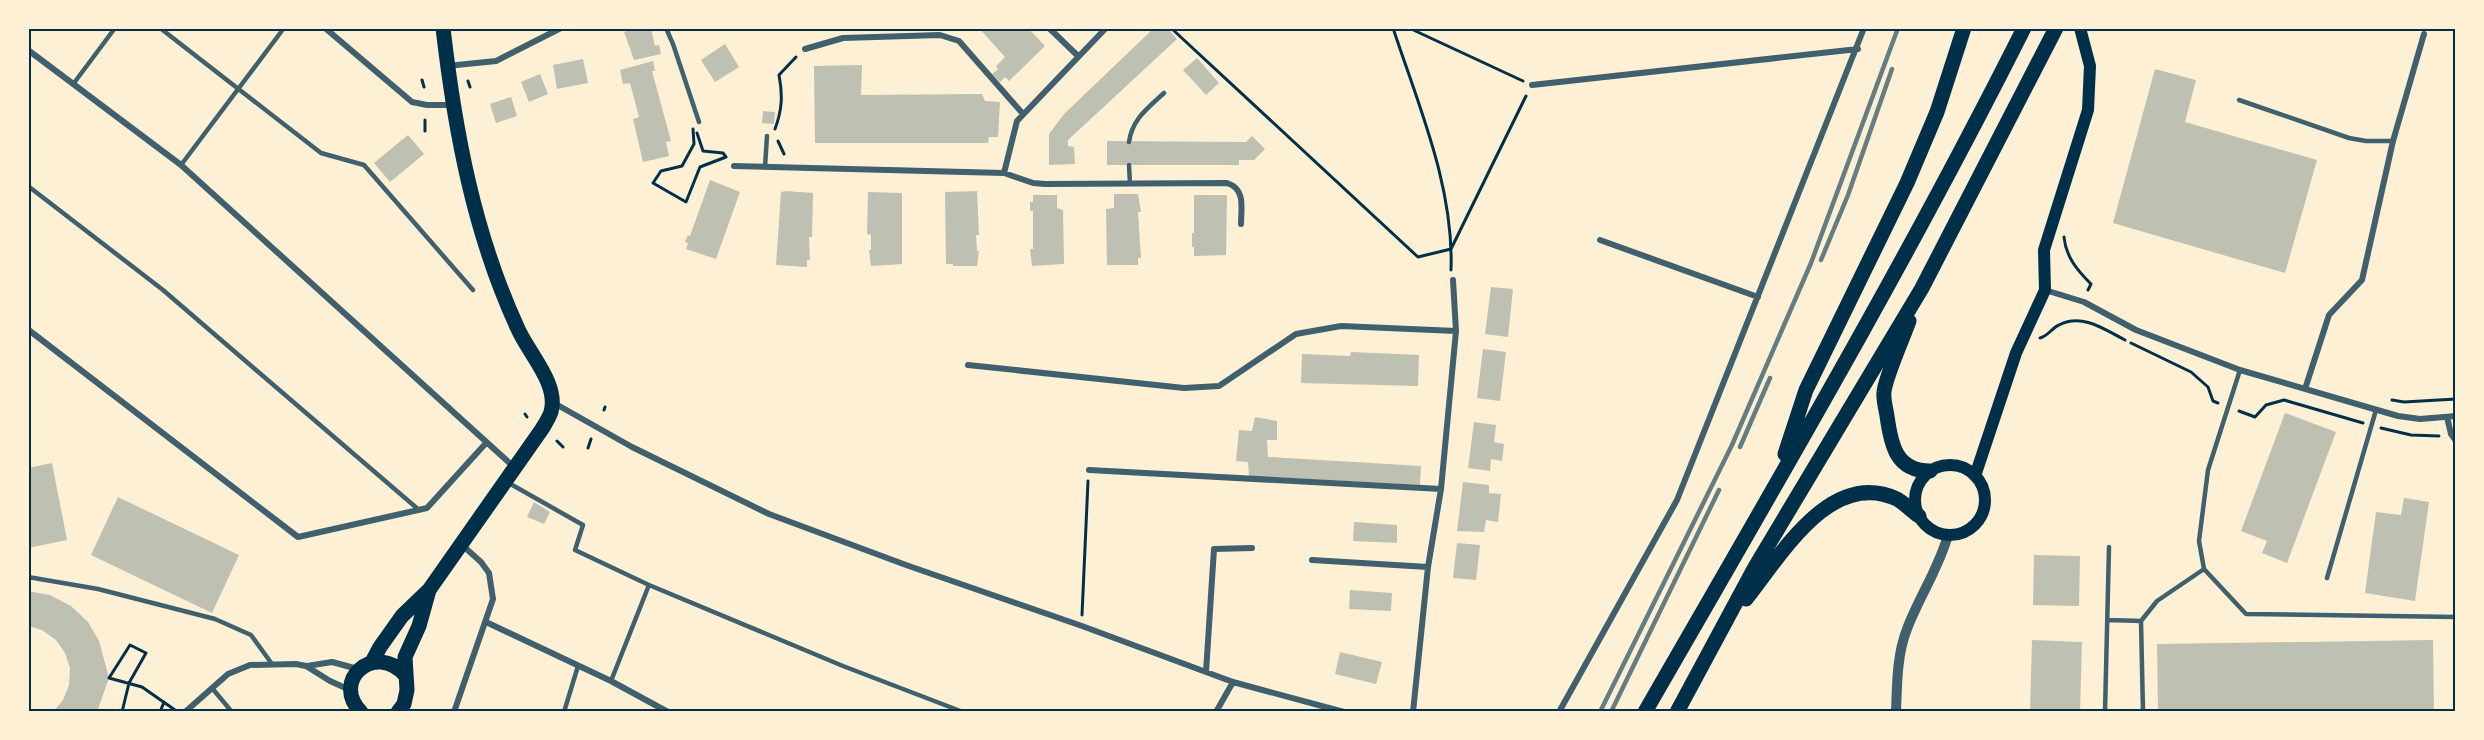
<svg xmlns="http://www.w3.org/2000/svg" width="2484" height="740" viewBox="0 0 2484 740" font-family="'Roboto Serif',serif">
<rect width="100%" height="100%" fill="#fdf0d5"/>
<!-- building -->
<path fill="#bec0b2" d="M634 28H651L655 46 659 45 661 54 634 60 624 32Z
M979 28H1028L1045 46 1009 81 1005 77 1000 82 992 74 998 69 996 66 1005 57Z
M1154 28H1167L1177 39 1068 140V146L1074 147 1075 164 1049 165V134L1064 114Z
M725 44 739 67 715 82 701 60Z
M1197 58 1219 83 1206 95 1183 70Z
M583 59 588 83 557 89 553 65Z
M653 61 655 71H652L671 141 666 142 669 156 643 162 633 119 639 117 630 83 623 84 620 70Z
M862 65 861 95 982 94 985 101 1000 102 998 137H989L988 143H815L814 66Z
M2155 69 2196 80 2185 122 2317 160 2285 273 2113 223Z
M540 74 548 94 529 102 521 82Z
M511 97 517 116 496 123 490 104Z
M763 111 775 112 774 124 762 123Z
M408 135 424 154 390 182 374 163Z
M1252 136 1265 149 1254 160H1239V165H1107V141L1246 142Z
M710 180 740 192 716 259 686 249 688 243 685 242 688 235 690 236Z
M786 191 813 193 812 237H809L810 260H807V267L776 265 781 192Z
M977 191 979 235H976L977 251H979L977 266H953V264H946L945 192Z
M868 192 902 193V264L871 266 869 250H871V235L867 234Z
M1114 194H1138L1141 212H1138L1141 258H1138V265H1107L1106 209 1114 208Z
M1033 195H1057V208L1063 210 1064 264 1032 266 1030 249H1033V211H1030V202H1033Z
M1194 195H1227L1226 255 1194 256V247H1192V233H1194Z
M1491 287 1513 289 1508 337 1485 334Z
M1483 349 1506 352 1500 401 1477 398Z
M1351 352 1419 355 1418 386 1301 383 1302 354 1350 356Z
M2285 413 2336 432 2287 563 2262 553 2267 541 2241 531Z
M1255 417 1277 421V440H1267L1268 457 1421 466 1420 485 1249 476 1248 462 1236 461 1239 430 1252 431Z
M1474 422 1496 425 1494 442 1504 444 1502 461 1491 459 1490 471 1468 468Z
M52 463 67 540 28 548V468Z
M1463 482 1489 485V493L1501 494 1498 522 1486 520 1484 532 1457 531Z
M118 497 239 555 212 613 91 555Z
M2404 498 2429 502 2415 601 2365 593 2376 512 2401 515Z
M534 502 550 512 544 524 527 517Z
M1354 522 1397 525V543L1353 541Z
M1457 543 1480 545 1476 580 1453 578Z
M2034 555 2080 556 2079 606 2033 605Z
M1350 590 1392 593 1391 611 1349 609Z
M28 591 50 595 71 606 88 622 99 641 109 678 97 712H53L63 700 69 685 70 668 65 653 56 640 42 630 28 626Z
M2032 640 2082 642 2080 712H2030Z
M2433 640 2434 712H2158L2157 644Z
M1340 652 1382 662 1376 684 1335 674Z"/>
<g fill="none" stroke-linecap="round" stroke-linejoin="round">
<!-- path -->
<path stroke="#003049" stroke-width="3" d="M1171 28 1418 257 1451 249 1526 96
M1393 28C1419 107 1454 187 1451 270
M1409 28 1523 81
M422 80 424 87
M468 81 470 87
M425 120V131
M693 129 694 144 682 166 661 171 653 183 686 202 700 167 726 157
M775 129C782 110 783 96 779 75L796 57
M697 133 703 151 723 153 726 157
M778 141 784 154
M2064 237C2066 257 2077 270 2091 284L2088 290
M2040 338C2048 336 2052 328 2059 325 2082 313 2104 329 2125 340
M2131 343 2191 372 2208 387 2213 401 2218 403
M2392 400 2404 402 2456 399
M604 410 605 407
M2239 411 2255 417 2266 405 2284 400 2363 423
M525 414 527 417
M2381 428 2411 435 2439 436
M557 441 563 447
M588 448 591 439
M1082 615 1088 481
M122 712 129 683 146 653 130 645 109 678C120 681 131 684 142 687L175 710
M160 712 164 702"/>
<!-- service -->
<path stroke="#3f606c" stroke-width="4.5" d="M160 28 321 153 364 165 473 290
M666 28 673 44 699 122
M74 83 115 28
M2239 100 2349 138 2366 141H2393
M1129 142C1132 119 1148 108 1164 93
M181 165 284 28
M1129 165 1130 184
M765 167 767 136
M28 186 163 290 419 510
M2240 370 2208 470 2199 541 2204 569 2246 614 2456 617
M507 482 583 525 575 550 649 585 611 681
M28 577 98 589 215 619 251 635 272 664
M2327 578 2376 410
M649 585 843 666 963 712
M2108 620 2141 621
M212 688 232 712
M564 712 578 666
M2105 712 2109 547
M2143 712 2141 621 2157 601 2204 569"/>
<!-- minor -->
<path stroke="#3f606c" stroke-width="6" d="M325 28 412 102 427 105H452
M1049 28 1078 56
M805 49 843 38 940 35 959 41 1023 114
M28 50 181 165 514 467
M447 66 496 61 561 28
M1532 85 1858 49
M734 166 1004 173 1033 183 1045 184 1227 183C1246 189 1241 208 1241 224
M1004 173 1017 121 1106 28
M1600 240 1758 297
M2045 290 2084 302 2136 330 2240 370 2398 416 2420 419 2456 416
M30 331 298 537 427 508 486 443
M968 365 1184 388 1219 386 1296 334 1341 326 1456 331
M2305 389 2329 315 2362 280 2393 141 2424 34
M554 403 632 447 769 514 906 565 1082 626 1233 682 1344 712
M2447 417 2451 434 2456 441
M1089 470 1441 489
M1312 560 1428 567
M486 622 611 681 668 712
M307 666 332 662 358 669
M1206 672 1214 549 1252 548
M185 712 228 674 250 665 296 664 306 666 330 681 350 690
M454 712 493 599 489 573 481 562 462 545
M1216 712 1233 682
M1413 712 1428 567 1441 489 1456 331 1453 280
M1559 712 1677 500 1864 28"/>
<!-- tertiary -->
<path stroke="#3f606c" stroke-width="10" d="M1896 712C1897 684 1897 654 1907 629 1919 597 1939 568 1948 535"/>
<!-- secondary -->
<path stroke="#003049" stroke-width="12" d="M1915 500a35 35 0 1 1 70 0a35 35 0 1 1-70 0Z
M1975 476 2016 353 2045 290 2044 250 2088 110 2090 66 2080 28"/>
<!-- primary -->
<path stroke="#003049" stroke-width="15" d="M1909 321C1903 338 1885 378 1884 392 1883 399 1886 409 1887 416 1891 445 1896 471 1930 471
M1785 454 1806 390 1907 183 1937 112 1964 28
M1746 599C1780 557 1830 468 1897 499 1904 503 1912 511 1919 516
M372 662 380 647 402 616 429 590 542 429C545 424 549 418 551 412 559 384 529 354 518 329 474 234 455 132 443 28
M361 712C330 681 375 641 405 675
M398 712 404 704 407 690 405 657 419 626 429 590
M1645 712C1775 486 1907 261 2024 28
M1677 712 1755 567 1922 288 2056 28"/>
<!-- rail -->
<path stroke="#657d81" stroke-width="4.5" d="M1821 260 1848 195 1892 69
M1740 447 1770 378
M1600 712 1732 445 1811 263 1898 28
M1611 712 1719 490"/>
</g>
<!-- border -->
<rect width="2484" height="740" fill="none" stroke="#fdf0d5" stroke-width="60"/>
<rect x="30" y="30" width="2424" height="680" fill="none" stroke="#003049" stroke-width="2"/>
</svg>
